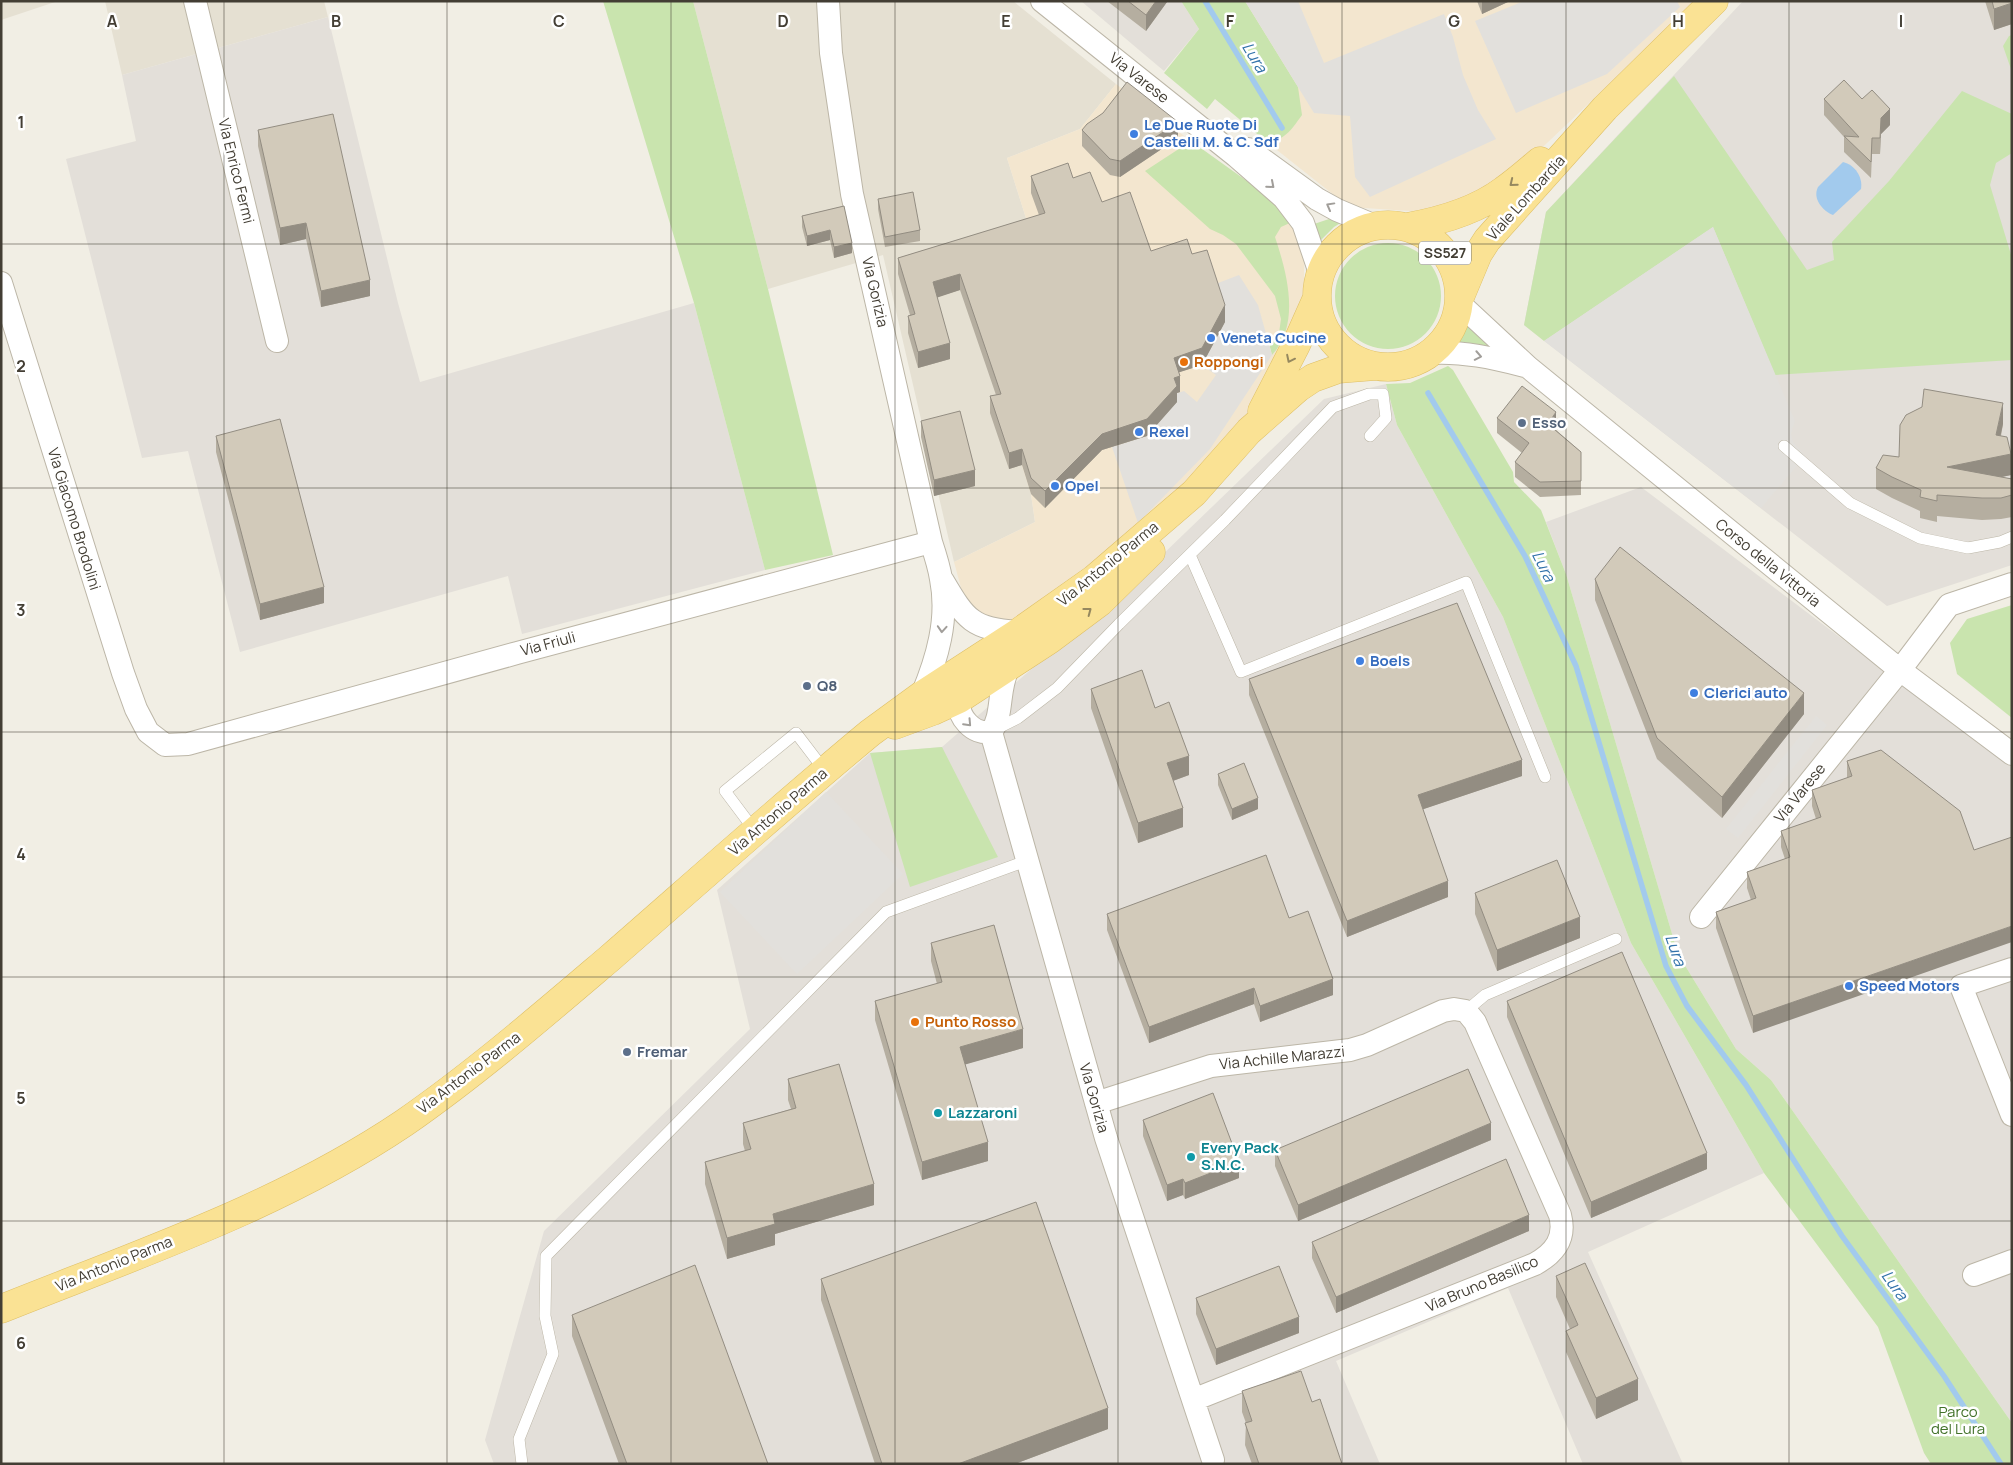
<svg xmlns="http://www.w3.org/2000/svg" width="2013" height="1465" viewBox="0 0 2013 1465" font-family="Manrope,sans-serif">
<rect width="100%" height="100%" fill="#f1eee4"/>
<!-- residential -->
<path fill="#e5e0d2" d="M1 1H58L1 20Z
M105 1H324L328 17 122 75Z
M693 1H1013L1116 84 1080 129 1007 158 1048 288 1022 465 1031 494 1035 522 954 562 883 255 768 289Z"/>
<!-- commercial -->
<path fill="#f3e6cf" d="M1245 1H1697L1528 161 1495 188 1425 212 1349 207 1268 143 1280 140 1298 87Z
M1116 84 1217 161 1272 199 1292 222 1304 251V285L1301 317 1285 355 1242 422 1132 540 1022 618 998 622 974 609 963 595 954 562 1035 522 1031 494 1022 466 969 315 1048 288 1007 158 1080 129Z"/>
<!-- industrial -->
<path fill="#e3dfd9" d="M1081 1H1181L1199 29 1164 71Z
M1743 1H2012V565L1887 606 1524 325 1546 212Z
M328 17 398 303 420 382 694 303 765 570 522 634 508 576 240 652 188 451 142 458 66 159 136 141 122 75Z
M1386 384 1397 425 1503 617 1631 943 1764 1173 1588 1252 1683 1464H1583L1508 1288 1336 1361 1380 1464H494L485 1440 544 1231 750 1029 717 890 870 753 942 747 1158 559 1324 399Z
M1641 487 2012 767V1423L1771 1080 1736 1049 1678 954 1566 574 1546 522Z"/>
<!-- green -->
<path fill="#c9e4ae" d="M603 1H693L768 289 833 555 765 570 694 303Z
M1181 1H1245L1298 87 1302 115C1291 130 1287 138 1268 143L1215 99 1207 109 1164 73 1199 29Z
M2012 35V72L2003 46 2009 36Z
M1674 76 1807 270 1834 260 1832 242 1889 181 1962 91 2012 114V153L1996 163 1990 185 2012 258V360L1775 375 1713 227 1544 341 1524 325 1546 212Z
M1191 141 1272 199 1292 222 1281 227 1275 237C1287 273 1301 324 1272 355L1269 343 1279 333 1281 319 1275 296 1236 244 1223 235 1210 229 1145 171Z
M1335 217 1342 222 1334 227 1321 240 1314 224Z
M1335 296a53 53 0 1 1 106 0a53 53 0 1 1-106 0Z
M1468 325 1494 348 1458 344Z
M1448 366 1453 370 1513 472 1514 482 1541 510 1566 574 1678 954 1736 1049 1771 1080 2012 1423V1464H1931L1924 1453 1878 1327 1764 1173 1631 943 1503 617 1397 425 1386 384 1410 383Z
M2012 605V718L1957 674 1950 643 1967 619Z
M942 747 998 857 910 887 870 753Z"/>
<!-- parking -->
<path fill="#e2e0dc" d="M1245 1H1298L1324 63 1444 14 1453 37 1463 75 1478 110 1496 139 1370 197 1355 177 1350 116 1314 113Z
M1524 1H1677L1680 7 1607 74 1516 113 1475 21Z
M1713 227 1795 421 1791 434 1793 442 1805 456 1761 508 1544 341Z
M1239 275 1258 305 1272 355 1210 449 1138 523 1112 447 1147 436 1174 394 1184 391 1197 402 1216 375 1202 365 1213 285Z
M1816 716 1827 725 1738 838 1726 829Z
M826 792 903 874 797 974 720 892Z"/>
<!-- water -->
<path fill="#a2caed" d="M1843 162C1855 165 1863 177 1861 189L1833 215C1823 211 1812 199 1818 187Z"/>
<g fill="none" stroke-linecap="round" stroke-linejoin="round">
<!-- stream -->
<path stroke="#a2caed" stroke-width="5.5" d="M1205 1 1282 128
M1428 393 1525 556 1576 666 1666 966 1687 1006 1746 1085 1842 1236 1944 1376 2001 1464"/>
<!-- service casing -->
<g stroke="#bcb6a7" stroke-width="12">
<path id="service" d="M1784 446 1850 503 1920 538 1968 548 2000 542 2012 537
M1190 555 1241 672 1466 582 1545 777
M994 730 1018 718 1057 688 1119 624 1225 520 1333 407 1369 394H1383L1386 418 1370 436
M755 831 725 791 796 733 825 771
M1466 1011 1485 995 1616 939
M522 1464 519 1439 553 1354 545 1316 546 1256 886 912 1026 861"/>
</g>
<!-- minor casing -->
<g stroke="#bcb6a7" stroke-width="24">
<path id="minor" d="M195 1 277 341
M828 1 831 53 852 194 931 542C935 554 939 566 941 579 949 619 937 659 922 695
M1042 1 1236 156 1284 198 1303 223 1320 273
M1248 149 1317 199 1337 210 1375 226
M1 283 123 673 136 709 148 732 165 745 188 744 517 653 931 542
M1459 303 1528 367 1900 670 2012 754
M1430 353C1463 351 1493 358 1525 366
M943 581C966 620 972 629 1019 632L1016 637
M965 684C963 688 960 694 959 699 957 717 973 735 991 732 1004 715 997 688 1009 667
M991 732 1106 1138 1213 1460
M1701 917 1900 670 1949 605 2012 584
M2012 969 1961 986 2012 1115
M1096 1103 1211 1066 1350 1050 1367 1045 1443 1011 1454 1009 1466 1011 1475 1022 1560 1215C1566 1238 1555 1253 1535 1264L1193 1400
M1974 1275 2012 1261"/>
</g>
<!-- primary casing -->
<g stroke="#debf65" stroke-width="29">
<path id="primary" d="M1317 296a71 71 0 1 1 142 0a71 71 0 1 1-142 0Z
M1407 227C1441 221 1476 211 1504 190 1517 181 1528 171 1540 161
M1460 297 1478 254 1487 240 1605 108 1714 1
M1262 411 1296 345 1317 298
M895 725 933 711 959 699 1049 640 1100 602 1151 552
M1 1309C138 1254 281 1206 404 1123 476 1073 543 1015 610 958 696 883 782 806 870 733L922 695 1019 632 1094 579 1194 493 1249 431 1298 388 1313 378 1338 369 1375 366"/>
</g>
<!-- service -->
<use href="#service" stroke="#fff" stroke-width="11"/>
<!-- minor -->
<use href="#minor" stroke="#fff" stroke-width="22"/>
<!-- primary -->
<use href="#primary" stroke="#fae294" stroke-width="28"/>
</g>
<!-- wall -->
<path fill="#b5aea0" d="M1107 1H1167V2L1146 31Z
M1477 1H1510L1482 14Z
M1985 1H2012V24L1994 30Z
M1824 99H1862L1890 125 1881 134 1880 154H1872L1871 178 1844 152V137L1824 115Z
M258 130 370 296 321 307 306 239 280 245 258 146Z
M1082 130 1178 138 1120 177 1110 175 1082 146Z
M1031 176 1073 178 1102 202 1151 251 1192 254 1225 322 1202 365 1179 372 1180 392 1177 393V402L1147 436 1102 450 1045 508 1031 494 1022 465 1009 469 990 413V396L996 395 960 290 937 297 950 359 918 368 908 333V316L910 315 898 274V258L1039 215 1031 193Z
M878 199 920 230V241L885 247 878 209Z
M844 206 852 253 834 258 830 240 807 246 802 227V216Z
M1497 418 1556 427 1555 429 1581 452V495L1540 497 1515 477V462L1522 453 1497 433Z
M921 421 975 486 934 496 921 437Z
M2003 424 2001 436 2011 475 2001 477 2012 479V517L2001 519 1982 520 1937 516V522L1920 518V511L1892 498 1876 489V468L1899 457Z
M216 436 324 603 260 620 216 452Z
M1595 579 1804 714 1722 818 1657 759 1595 600Z
M1249 679 1522 776 1423 809 1448 897 1347 937 1249 695Z
M1091 689 1155 708 1189 775 1173 781 1183 827 1138 843 1091 708Z
M1881 750 1753 1033 1716 928V912L1751 900 1747 888V872L1785 859 1781 847V831L1816 819 1812 806V790L1847 778V761Z
M1218 774 1258 809 1232 820 1218 785Z
M1475 893 1580 938 1497 971 1475 914Z
M1107 914 1289 918 1333 995 1260 1022 1254 1004 1149 1043 1107 930Z
M931 943 1023 1048 965 1064 988 1161 922 1180 875 1020V1001L937 984 931 961Z
M1507 1001 1707 1169 1591 1218 1507 1017Z
M788 1079 874 1205 775 1234V1245L727 1259 705 1184V1162L745 1151 743 1144V1123L791 1109 788 1100Z
M1143 1120 1239 1178 1185 1199 1183 1195 1167 1201 1143 1136Z
M1491 1140 1298 1221 1275 1166V1150Z
M1529 1231 1336 1313 1312 1258V1242Z
M1556 1276 1638 1400 1596 1419 1566 1352V1331L1570 1329 1556 1297Z
M821 1279 1108 1429 1015 1464H875L821 1300Z
M1196 1298 1299 1333 1216 1365 1196 1314Z
M572 1315 768 1464H619L572 1336Z
M1242 1391 1312 1402 1342 1464H1252L1245 1445 1246 1423 1242 1412Z"/>
<!-- shaded-wall -->
<path fill="#938d82" d="M1156 1H1167V2L1146 31V15Z
M1482 1H1510L1482 14Z
M2012 3V24L1994 30V9Z
M1890 109V125L1881 134 1880 154 1881 118Z
M1178 122V138L1120 177V161Z
M306 223V239L280 245V228Z
M830 230V240L807 246V236Z
M852 243V253L834 258V247Z
M960 274V290L933 299V282Z
M370 280V296L321 307V291Z
M1225 305V322L1202 365 1174 374V358Z
M950 343V359L918 368V352Z
M1180 376V392L1177 393V402L1147 436 1102 450 1045 508V491L1102 434 1174 378Z
M2003 403V424L1996 456V435Z
M1556 412V427L1548 438V424Z
M1022 449V465L1009 469V453Z
M2011 454V475L1947 489V467Z
M975 470V486L934 496V480Z
M324 587V603L260 620V604Z
M1804 693V714L1722 818V797Z
M1189 756V775L1167 783V763Z
M1522 760V776L1418 811V795Z
M1258 798V809L1232 820V809Z
M1183 808V827L1138 843V823Z
M1448 881V897L1347 937V921Z
M1580 917V938L1497 971V950Z
M2012 926V942L1753 1033V1016Z
M1333 979V995L1260 1022V1006Z
M1254 988V1004L1149 1043V1027Z
M1023 1029V1048L960 1066V1047Z
M1491 1123V1140L1298 1221V1205Z
M988 1142V1161L922 1180V1162Z
M1707 1153V1169L1591 1218V1202Z
M1239 1162V1178L1185 1199V1183Z
M1183 1179V1195L1167 1201V1185Z
M874 1184V1205L775 1234V1245L727 1259V1238L773 1214Z
M1529 1215V1231L1336 1313V1297Z
M1299 1317V1333L1216 1365V1349Z
M1638 1379V1400L1596 1419V1398Z
M1108 1408V1429L1015 1464H958Z"/>
<!-- building -->
<path fill="#d2caba" stroke="#938d82" d="M1128 1H1156L1146 15Z
M1992 1H2012V3L1994 9Z
M1844 80 1862 99 1872 90 1890 109 1881 118 1880 138H1872L1871 162 1844 136 1859 137 1824 99Z
M1127 82 1178 122 1120 161 1110 159 1082 130 1087 124 1103 113Z
M333 114 370 280 321 291 306 223 280 228 258 130Z
M1068 163 1073 178 1090 172 1102 202 1130 192 1151 251 1187 239 1192 254 1207 250 1225 305 1202 348 1174 358 1180 376 1174 378 1177 386 1147 419 1102 434 1045 491 1031 478 1022 449 1009 453 990 396 1001 394 960 274 933 282 950 343 918 352 908 316 915 314 898 258 1045 213 1031 176Z
M913 192 920 230 885 237 878 199Z
M844 206 852 243 834 247 830 230 807 236 802 216Z
M1522 386 1556 412 1548 424 1581 452V481L1540 482 1515 462 1529 443 1497 418Z
M1924 389 2003 403 1996 435 2007 437 2011 454 1947 467 2012 479V495L2001 498H1982L1937 495V501L1920 497 1921 490 1892 477 1876 468 1883 455 1899 457 1900 425 1906 415 1922 407Z
M960 411 975 470 934 480 921 421Z
M280 419 324 587 260 604 216 436Z
M1620 547 1804 693 1722 797 1657 738 1595 579Z
M1457 603 1522 760 1418 795 1448 881 1347 921 1249 679Z
M1142 670 1155 708 1169 702 1189 756 1167 763 1183 808 1138 823 1091 689Z
M1881 750 1960 811 1974 850 2012 837V926L1753 1016 1716 912 1756 898 1747 872 1790 857 1781 831 1821 817 1812 790 1852 776 1847 761Z
M1244 763 1258 798 1232 809 1218 774Z
M1266 855 1289 918 1308 911 1333 979 1260 1006 1254 988 1149 1027 1107 914Z
M1557 860 1580 917 1497 950 1475 893Z
M994 925 1023 1029 960 1047 988 1142 922 1162 875 1001 942 982 931 943Z
M1622 952 1707 1153 1591 1202 1507 1001Z
M839 1064 874 1184 773 1214 775 1224 727 1238 705 1162 751 1149 743 1123 796 1108 788 1079Z
M1468 1069 1491 1123 1298 1205 1275 1150Z
M1213 1093 1239 1162 1185 1183 1183 1179 1167 1185 1143 1120Z
M1506 1159 1529 1215 1336 1297 1312 1242Z
M1036 1202 1108 1408 958 1464H882L821 1279Z
M1585 1263 1638 1379 1596 1398 1566 1331 1578 1325 1556 1276Z
M695 1265 768 1464H627L572 1315Z
M1279 1266 1299 1317 1216 1349 1196 1298Z
M1301 1371 1312 1402 1320 1399 1342 1464H1259L1245 1423 1252 1421 1242 1391Z"/>
<!-- one-way arrows -->
<defs><path id="oneway-chevron" d="M-2-3.5L2.5 0L-2 3.5" fill="none" stroke-width="1.6" stroke-linecap="round" stroke-linejoin="round" transform="scale(1.25)"/></defs>
<g stroke="#95885f">
<use href="#oneway-chevron" transform="translate(1513 183) rotate(141)"/>
<use href="#oneway-chevron" transform="translate(1290 359) rotate(116)"/>
<use href="#oneway-chevron" transform="translate(1088 611) rotate(-37)"/>
</g>
<g stroke="#a19e9a">
<use href="#oneway-chevron" transform="translate(1271 185) rotate(41)"/>
<use href="#oneway-chevron" transform="translate(1330 206) rotate(-151)"/>
<use href="#oneway-chevron" transform="translate(1478 356) rotate(11)"/>
<use href="#oneway-chevron" transform="translate(942 629) rotate(94)"/>
<use href="#oneway-chevron" transform="translate(968 723) rotate(47)"/>
</g>
<!-- grid -->
<path fill="none" stroke="#433e34" stroke-width="1" stroke-opacity="0.55" d="M224 1V1464M447 1V1464M671 1V1464M895 1V1464M1118 1V1464M1342 1V1464M1566 1V1464M1789 1V1464M1 244H2012M1 488H2012M1 732H2012M1 977H2012M1 1221H2012"/>
<!-- markers -->
<g fill="#3f7fe0" stroke="#fff" stroke-width="2">
<circle cx="1134" cy="134" r="5"/>
<circle cx="1211" cy="338" r="5"/>
<circle cx="1139" cy="432" r="5"/>
<circle cx="1055" cy="486" r="5"/>
<circle cx="1360" cy="661" r="5"/>
<circle cx="1694" cy="693" r="5"/>
<circle cx="1849" cy="986" r="5"/>
</g>
<g fill="#e8710a" stroke="#fff" stroke-width="2">
<circle cx="1184" cy="362" r="5"/>
<circle cx="915" cy="1022" r="5"/>
</g>
<g fill="#5c6f8a" stroke="#fff" stroke-width="2">
<circle cx="1522" cy="423" r="5"/>
<circle cx="807" cy="686" r="5"/>
<circle cx="627" cy="1052" r="5"/>
</g>
<g fill="#0f9aa8" stroke="#fff" stroke-width="2">
<circle cx="938" cy="1113" r="5"/>
<circle cx="1191" cy="1157" r="5"/>
</g>
<g text-anchor="middle" stroke-width="5" stroke-linejoin="round" paint-order="stroke">
<!-- shield labels -->
<rect fill="#fff" stroke="#7b7871" stroke-width="1" x="1419" y="241.5" width="52" height="23" rx="4"/>
<g font-size="14" font-weight="bold" fill="#433e34">
<text x="1445" y="258">SS527</text>
</g>
<!-- street labels -->
<g font-size="15" fill="#433e34" stroke="#fff">
<text transform="translate(1139 78) rotate(38)" y="5">Via Varese</text>
<text transform="translate(236 171) rotate(76)" y="5">Via Enrico Fermi</text>
<text transform="translate(1526 198) rotate(-48)" y="5">Viale Lombardia</text>
<text transform="translate(875 292) rotate(77)" y="5">Via Gorizia</text>
<text transform="translate(74 519) rotate(73)" y="5">Via Giacomo Brodolini</text>
<text transform="translate(1768 563) rotate(39)" y="5">Corso della Vittoria</text>
<text transform="translate(1108 564) rotate(-39)" y="5">Via Antonio Parma</text>
<text transform="translate(548 644) rotate(-15)" y="5">Via Friuli</text>
<text transform="translate(1800 793) rotate(-51)" y="5">Via Varese</text>
<text transform="translate(778 812) rotate(-41)" y="5">Via Antonio Parma</text>
<text transform="translate(1282 1058) rotate(-6)" y="5">Via Achille Marazzi</text>
<text transform="translate(469 1073) rotate(-37)" y="5">Via Antonio Parma</text>
<text transform="translate(1094 1098) rotate(74)" y="5">Via Gorizia</text>
<text transform="translate(114 1264) rotate(-22)" y="5">Via Antonio Parma</text>
<text transform="translate(1482 1284) rotate(-23)" y="5">Via Bruno Basilico</text>
</g>
<!-- shop labels -->
<g font-size="15" font-weight="bold" fill="#366cbe" stroke="#fff" text-anchor="start">
<text x="1144" y="130">Le Due Ruote Di<tspan x="1144" dy="17">Castelli M. &amp; C. Sdf</tspan></text>
<text x="1221" y="343">Veneta Cucine</text>
<text x="1149" y="437">Rexel</text>
<text x="1065" y="491">Opel</text>
<text x="1370" y="666">Boels</text>
<text x="1704" y="698">Clerici auto</text>
<text x="1859" y="991">Speed Motors</text>
</g>
<!-- food labels -->
<g font-size="15" font-weight="bold" fill="#c56008" stroke="#fff" text-anchor="start">
<text x="1194" y="367">Roppongi</text>
<text x="925" y="1027">Punto Rosso</text>
</g>
<!-- service labels -->
<g font-size="15" font-weight="bold" fill="#4e5e75" stroke="#fff" text-anchor="start">
<text x="1532" y="428">Esso</text>
<text x="817" y="691">Q8</text>
<text x="637" y="1057">Fremar</text>
</g>
<!-- culture labels -->
<g font-size="15" font-weight="bold" fill="#0d838f" stroke="#fff" text-anchor="start">
<text x="948" y="1118">Lazzaroni</text>
<text x="1201" y="1153">Every Pack<tspan x="1201" dy="17">S.N.C.</tspan></text>
</g>
<!-- park labels -->
<g font-size="15" fill="#42722a" stroke="#fff">
<text x="1958" y="1417">Parco<tspan x="1958" dy="17">del Lura</tspan></text>
</g>
<!-- water labels -->
<g font-size="16" font-style="italic" fill="#3272aa" stroke="#fff">
<text transform="translate(1255 57) rotate(59)" y="6">Lura</text>
<text transform="translate(1544 566) rotate(64)" y="6">Lura</text>
<text transform="translate(1676 950) rotate(71)" y="6">Lura</text>
<text transform="translate(1895 1285) rotate(54)" y="6">Lura</text>
</g>
</g>
<g font-size="16" text-anchor="middle" font-weight="bold" fill="#433e34" stroke="#fff" stroke-width="5" stroke-linejoin="round" paint-order="stroke">
<text x="112" y="27">A</text>
<text x="336" y="27">B</text>
<text x="559" y="27">C</text>
<text x="783" y="27">D</text>
<text x="1006" y="27">E</text>
<text x="1230" y="27">F</text>
<text x="1454" y="27">G</text>
<text x="1678" y="27">H</text>
<text x="1901" y="27">I</text>
<text x="21" y="128">1</text>
<text x="21" y="372">2</text>
<text x="21" y="616">3</text>
<text x="21" y="860">4</text>
<text x="21" y="1104">5</text>
<text x="21" y="1349">6</text>
</g>
<!-- border -->
<rect width="2013" height="1465" fill="none" stroke="#433e34" stroke-width="5"/>
</svg>
